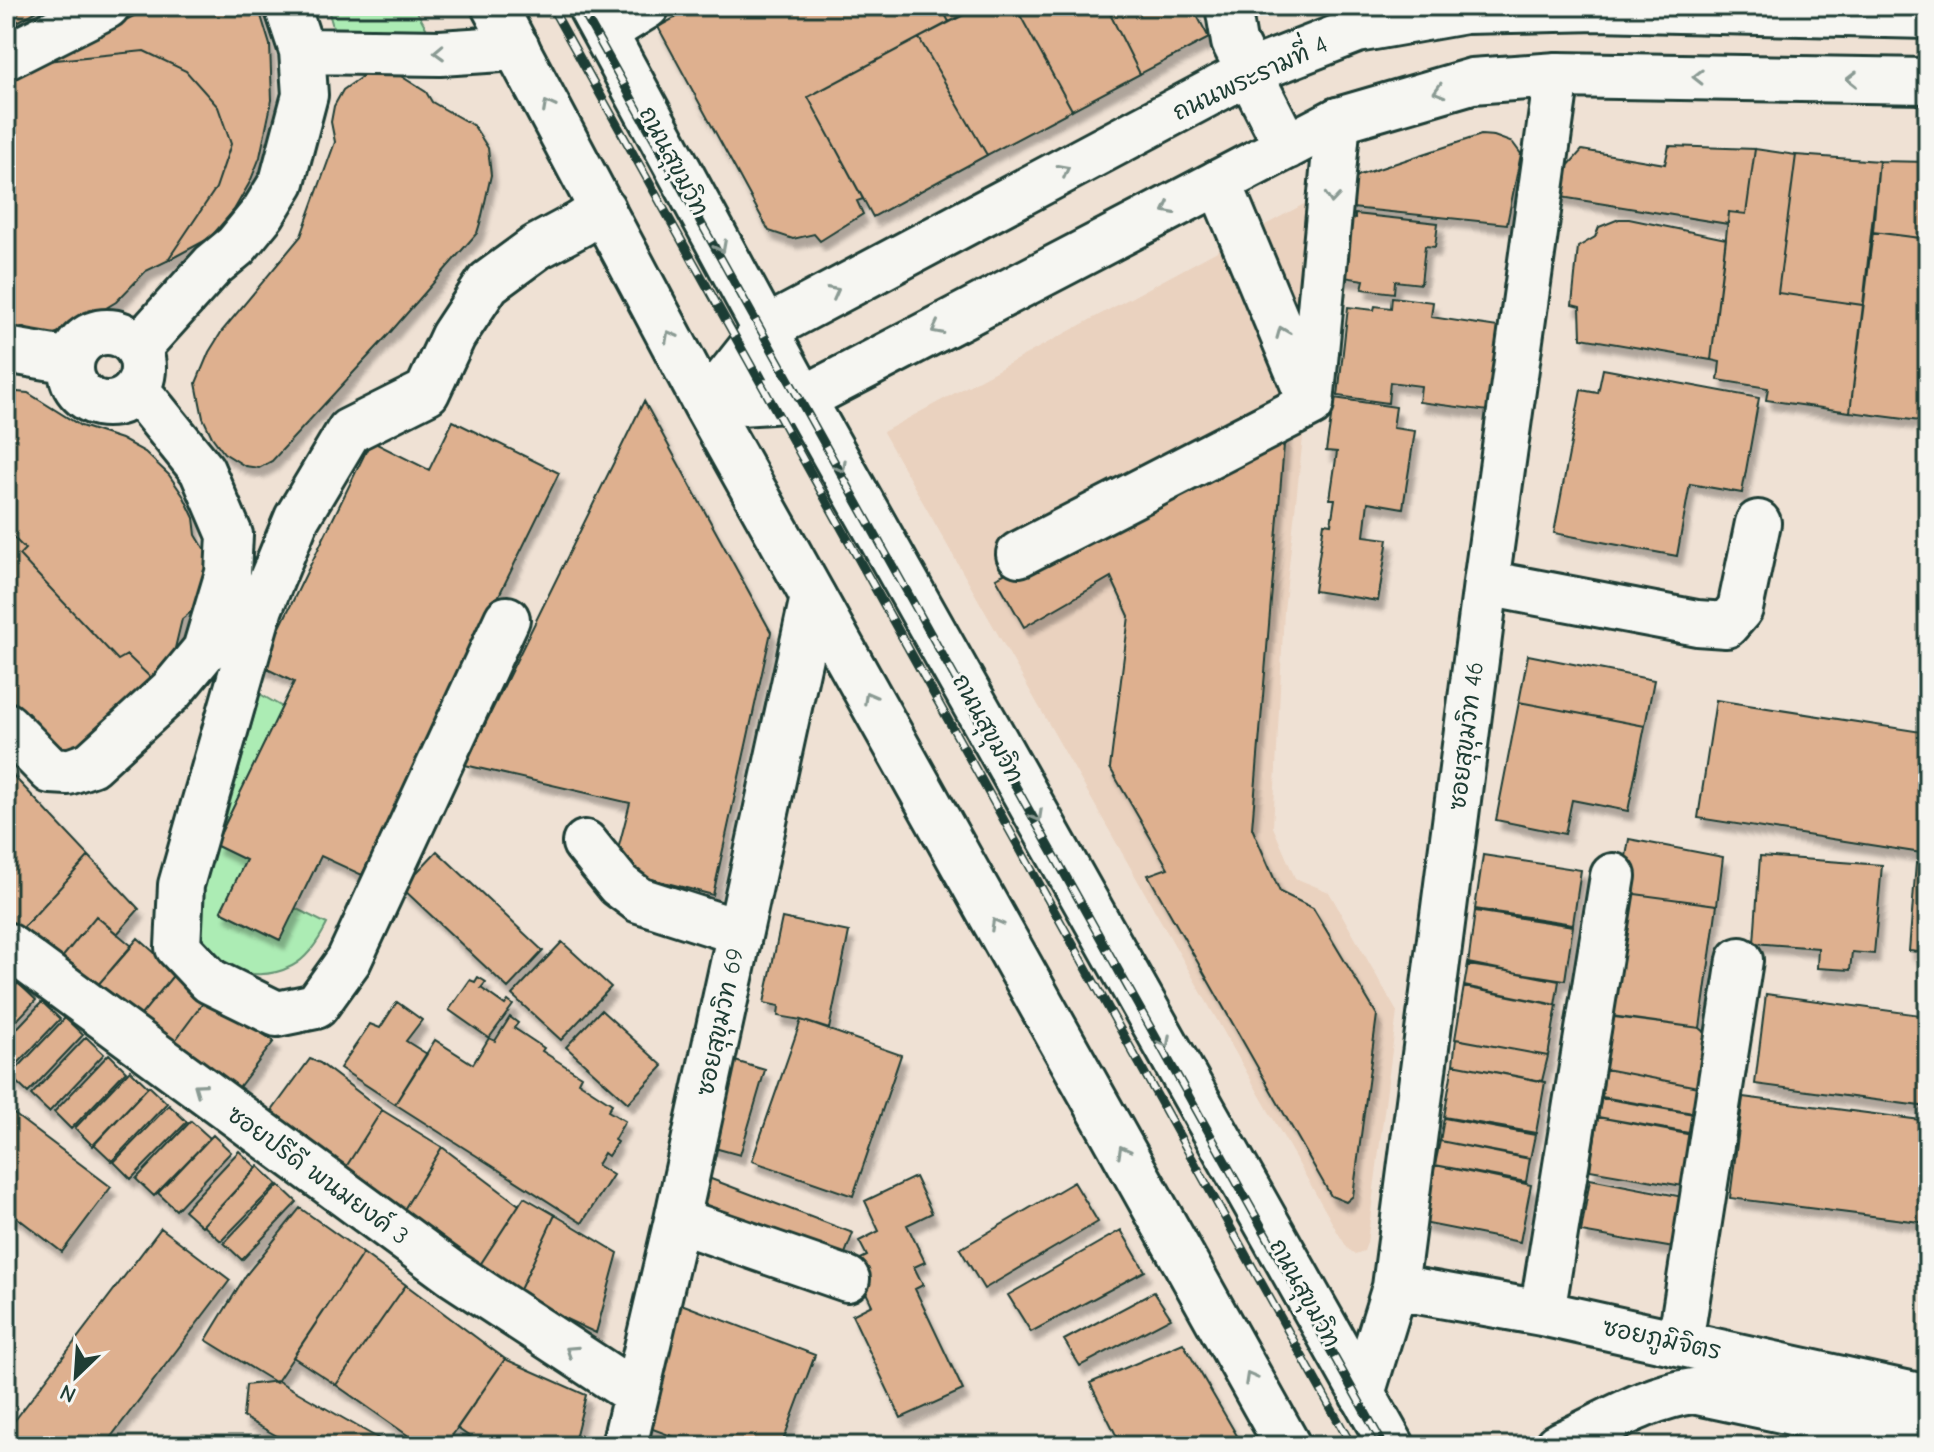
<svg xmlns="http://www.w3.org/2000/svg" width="1934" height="1452" viewBox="0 0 1934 1452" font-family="'Comic Neue','Playpen Sans Thai',sans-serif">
<defs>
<filter id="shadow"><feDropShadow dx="5" dy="9" stdDeviation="2" flood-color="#0004"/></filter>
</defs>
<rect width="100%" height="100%" fill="#efe1d4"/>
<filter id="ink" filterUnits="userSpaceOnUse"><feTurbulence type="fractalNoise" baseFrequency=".0125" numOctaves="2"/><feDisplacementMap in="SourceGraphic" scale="16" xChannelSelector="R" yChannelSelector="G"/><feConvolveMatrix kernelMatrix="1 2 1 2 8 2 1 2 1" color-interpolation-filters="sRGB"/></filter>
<g filter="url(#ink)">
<!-- built -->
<path fill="#ead2bf" d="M1330 190 1284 611 1273 827 1295 878 1329 892 1397 1012 1367 1243 1364 1251 1355 1254 1348 1249 1338 1233 883 432Z"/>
<!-- green -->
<path fill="#acecb4" stroke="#669474" stroke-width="2" d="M327 6H414L430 35 336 37Z
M260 694 282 707 222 831Z
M215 845 246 860 221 911 279 940 295 908 327 924C319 940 308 958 292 966 263 981 228 975 208 950 204 945 199 941 198 935 191 903 205 874 215 845Z"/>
<!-- building -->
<path fill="#deb08f" stroke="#1f3d34" stroke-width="2" filter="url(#shadow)" d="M6 6H40L41 9 6 28Z
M153 6H258L270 45 272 100 260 157 250 182 234 210 210 238 167 261 216 188 226 159 231 144 218 107 186 71 144 51 46 61Z
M696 6H941L949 22 808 97 863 199 857 201 863 214 820 241 814 234 793 239 769 231 658 27Z
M941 6H981L949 22Z
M981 6H1015L1072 110 987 155 919 38Z
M1015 6H1106L1140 74 1072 110Z
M1106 6H1192L1209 38 1140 74Z
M919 38 987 155 873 217 808 97Z
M144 51 186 71 218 107 231 144 216 188 167 261 146 271 116 302 76 326 54 334 38 335 23 327 6 328V73L46 61Z
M370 71 396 73 426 92 432 102 474 126 488 148 491 175 481 220 477 233 388 335 272 461 259 468 245 466 224 453 212 437 203 418 196 383 209 352 222 331 301 236 335 142 331 122 334 106 343 90Z
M1481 135 1494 136 1513 143 1521 154 1507 224 1352 208 1345 204 1349 182 1360 175Z
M1669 146 1755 149 1746 214 1729 212 1728 224 1555 196 1566 168 1582 150 1665 164Z
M1755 149 1796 155 1778 293 1863 305 1850 412 1766 400 1768 388 1718 380 1720 362 1711 360 1729 212 1746 214Z
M1796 155 1879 161 1863 305 1778 293Z
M1879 161 1928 162V239L1873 232Z
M1355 214 1438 223 1435 247 1425 246 1421 284 1395 281 1394 293 1362 289 1364 280 1337 276 1344 218 1355 219Z
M1619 219H1629L1726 239 1711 360 1581 338 1580 307 1572 305 1578 247 1595 237 1599 227Z
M1873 232 1928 239V422L1850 412Z
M1392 297 1433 302 1431 317 1498 327 1488 411 1419 402 1421 386 1390 382 1388 403 1338 396 1348 307 1374 310 1375 306 1391 308Z
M1603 369 1759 398 1742 493 1690 484 1677 556 1554 533 1581 390 1598 393Z
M6 391 28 393 81 426 121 439 145 452 169 475 184 497 194 518 196 535 211 560 201 604 182 619 172 661 152 679 127 655 118 660 19 555 25 549 6 530Z
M1334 398 1396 407 1393 428 1415 431 1403 508 1368 502 1364 536 1388 539 1378 601 1314 591 1324 523 1331 524 1335 499H1330L1337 452 1326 451Z
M644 401 771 632 713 895 613 869 630 803 465 765Z
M453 421 559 473 362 875 321 856 280 940 221 911 246 860 215 845 294 682 261 666 371 441 429 470Z
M1285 433 1252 828 1280 892 1313 908 1377 1015 1353 1196 1346 1202 1331 1196 1148 875 1168 868 1110 768 1129 616 1111 577 1024 627 996 578Z
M6 530 25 549 19 555 118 660 127 655 152 679 76 748 52 746 6 706Z
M1528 655 1654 680 1645 726 1519 702Z
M1716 700 1928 733V854L1698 818Z
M1519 702 1645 726 1628 811 1572 800 1565 834 1496 820Z
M6 768 89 856 22 929 15 930 6 925Z
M1629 839 1723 857 1717 905 1620 892Z
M437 851 543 951 508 988 402 888Z
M1483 855 1581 870 1573 924 1475 909Z
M89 856 139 909 117 934 96 916 61 959 22 929Z
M1760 856 1882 865 1874 954 1852 952 1850 970 1817 968 1818 948 1754 943Z
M1916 863 1928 864V953L1909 951Z
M1620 892 1717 905 1700 1028 1604 1015Z
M1475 911 1573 926 1565 980 1468 965Z
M96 916 132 946 96 987 61 959Z
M782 918 849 932 829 1029 801 1020 778 1016 779 1006 764 1003Z
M138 938 176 972 137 1020 96 987Z
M562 942 611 987 561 1040 512 995Z
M1468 963 1559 981 1555 1005 1464 987Z
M176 972 206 999 171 1046 137 1020Z
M478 977 486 982 481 988 505 1005 508 1001 513 1005 489 1038 449 1010 470 980 475 982Z
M18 983 36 1000 6 1032V996Z
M1464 986 1557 1005 1548 1056 1455 1039Z
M1766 994 1928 1016V1107L1755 1084Z
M206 999 274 1041 233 1095 171 1046Z
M42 1002 60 1019 6 1076V1040Z
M397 1002 422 1020 406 1041 427 1054 395 1104 340 1068 370 1024 380 1028Z
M601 1010 663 1066 628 1103 566 1047Z
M510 1017 518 1023 514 1028 544 1048 542 1051 581 1076 578 1082 612 1104 608 1111 625 1121 614 1140 617 1142 608 1156 604 1153 597 1165 613 1175 582 1223 395 1104 435 1040 473 1064 489 1038 495 1041Z
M1614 1017 1700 1028 1707 1034 1698 1087 1605 1069Z
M65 1018 83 1035 28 1093 10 1076Z
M801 1020 901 1055 853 1196 752 1161Z
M86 1037 104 1054 49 1112 31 1095Z
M1456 1039 1548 1056 1542 1081 1453 1064Z
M109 1054 126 1071 71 1129 54 1112Z
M725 1058 765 1070 740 1155 700 1144Z
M310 1059 320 1063 382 1110 339 1178 266 1119Z
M1453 1064 1545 1082 1536 1133 1444 1117Z
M1605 1069 1698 1087 1694 1114 1602 1098Z
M130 1070 148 1087 93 1146 75 1128Z
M149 1086 167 1103 112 1161 94 1144Z
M1602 1097 1693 1113 1689 1133 1598 1117Z
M1743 1097 1928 1121V1223L1730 1198Z
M169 1105 187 1122 131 1179 114 1162Z
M6 1108 111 1187 62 1252 6 1209Z
M382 1110 442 1147 397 1221 339 1178Z
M1598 1117 1692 1135 1683 1186 1590 1170Z
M1444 1118 1535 1135 1530 1159 1440 1141Z
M191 1121 210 1138 154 1196 136 1179Z
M213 1135 231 1152 176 1210 158 1193Z
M1440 1141 1530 1158 1526 1182 1435 1165Z
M442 1147 519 1205 474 1274 397 1221Z
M239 1151 257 1168 202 1226 184 1210Z
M1435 1165 1531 1185 1520 1242 1423 1223Z
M258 1166 277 1184 221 1241 203 1225Z
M698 1174 853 1233 839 1269 684 1210Z
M915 1177 932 1213 907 1225 925 1262 914 1267 923 1285 915 1289 963 1390 901 1418 852 1315 872 1305 852 1263 867 1256 859 1241 879 1231 865 1201Z
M1590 1179 1683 1197 1674 1248 1581 1232Z
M1074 1182 1098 1222 984 1289 960 1249Z
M279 1185 297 1202 242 1260 224 1243Z
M524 1197 555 1215 517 1296 474 1274Z
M300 1208 363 1253 276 1383 206 1340 246 1275Z
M555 1215 618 1253 596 1333 517 1296Z
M161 1228 230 1280 104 1446H6V1432Z
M1121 1230 1145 1271 1031 1332 1008 1295Z
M363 1253 406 1285 336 1385 293 1357Z
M406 1285 505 1359 445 1446H423L336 1385Z
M1154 1292 1171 1318 1080 1366 1064 1340Z
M676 1302 815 1355 781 1446H698L634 1422Z
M1183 1343 1243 1446H1124L1115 1433 1090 1383Z
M505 1359 586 1395 573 1446H480V1444L457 1428Z
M278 1381 383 1441 380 1446H295L243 1417 246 1385Z"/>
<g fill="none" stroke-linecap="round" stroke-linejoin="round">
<!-- minor casing -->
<g stroke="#1f3d34" stroke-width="50">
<path id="minor" d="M1228 6 1234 42 1249 72
M605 32 647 6
M302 51 440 53 517 48
M6 57 107 6
M1219 182 1309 398
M71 368a36 36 0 1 1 72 0a36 36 0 1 1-72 0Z
M138 348 213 265 236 246 263 213 282 182 305 95 302 51 287 6
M6 350 71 361
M1311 404 1338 120
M1019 554 1311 404
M1486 583 1697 623 1726 625 1740 609 1758 523
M507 619 349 960 316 1006 277 1014 210 981 178 947 181 885 260 608 297 518 349 431 427 392 453 336 488 283 537 247 580 224 603 209
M6 725 51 771 68 772 91 764 171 691 205 650 228 573 230 535 202 470 147 402 130 397
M585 843 619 885 639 900 739 932
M6 945 453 1274 636 1394
M677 1220 847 1279
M1395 1287 1542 1313 1928 1398
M1542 1313 1613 876
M1680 1343 1740 960
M1362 1394 1395 1287 1486 583 1557 75
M624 1446 677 1220 813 597
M1557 1446C1603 1426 1643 1398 1693 1391L1928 1441"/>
</g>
<!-- major casing -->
<g stroke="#1f3d34" stroke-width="50">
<path id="major" d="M494 6 706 405 1288 1446
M590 6 803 399 1392 1446
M1249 72 1287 147
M706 405 766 329 1249 72 1357 30 1465 11 1598 8 1928 16
M706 405 803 399 1338 120 1472 81 1557 75 1928 81"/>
</g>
<!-- minor -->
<use href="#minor" stroke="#f6f6f2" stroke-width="44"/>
<!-- major -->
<use href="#major" stroke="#f6f6f2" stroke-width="44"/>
<!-- rail casing -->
<g stroke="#1f3d34" stroke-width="9">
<path id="rail" d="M551 6 1352 1446
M580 6 1384 1446"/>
</g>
<!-- rail -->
<use href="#rail" stroke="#f6f6f2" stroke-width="6" stroke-dasharray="18" stroke-linecap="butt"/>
</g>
<!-- one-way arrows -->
<defs><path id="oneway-chevron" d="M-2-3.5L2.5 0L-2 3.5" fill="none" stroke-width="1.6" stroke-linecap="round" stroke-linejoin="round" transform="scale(2)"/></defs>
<g stroke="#8a9a93">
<use href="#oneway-chevron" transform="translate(439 52) rotate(178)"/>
<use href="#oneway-chevron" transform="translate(1698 77) rotate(-179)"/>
<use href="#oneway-chevron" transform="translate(1852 79) rotate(-179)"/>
<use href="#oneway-chevron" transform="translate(1439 91) rotate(164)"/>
<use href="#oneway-chevron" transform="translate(548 106) rotate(-118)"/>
<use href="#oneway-chevron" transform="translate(1064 170) rotate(-28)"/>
<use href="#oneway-chevron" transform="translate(1332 198) rotate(95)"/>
<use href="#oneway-chevron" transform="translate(1168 209) rotate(153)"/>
<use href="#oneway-chevron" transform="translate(721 247) rotate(62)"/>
<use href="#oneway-chevron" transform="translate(834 292) rotate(-28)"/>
<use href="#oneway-chevron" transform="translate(937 329) rotate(153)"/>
<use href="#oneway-chevron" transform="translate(1282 332) rotate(-112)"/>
<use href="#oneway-chevron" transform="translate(670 336) rotate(-118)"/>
<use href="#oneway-chevron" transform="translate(841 467) rotate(61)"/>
<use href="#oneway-chevron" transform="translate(869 697) rotate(-119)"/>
<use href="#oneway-chevron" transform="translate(1037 816) rotate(61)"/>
<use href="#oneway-chevron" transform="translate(996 924) rotate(-119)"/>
<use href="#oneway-chevron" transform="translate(1165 1042) rotate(61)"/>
<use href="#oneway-chevron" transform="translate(199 1088) rotate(-144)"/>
<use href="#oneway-chevron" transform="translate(1123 1151) rotate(-119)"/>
<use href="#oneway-chevron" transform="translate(571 1351) rotate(-147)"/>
<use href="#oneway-chevron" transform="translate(1250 1378) rotate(-119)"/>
</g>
</g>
<g text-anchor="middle" stroke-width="6" stroke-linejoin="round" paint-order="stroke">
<!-- street labels -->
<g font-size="24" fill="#1f3d34" stroke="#f6f6f2">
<text transform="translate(1250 78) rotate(-25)" y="8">ถนนพระรามที่ 4</text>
<text transform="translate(674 161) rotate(62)" y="8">ถนนสุขุมวิท</text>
<text transform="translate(988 728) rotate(61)" y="8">ถนนสุขุมวิท</text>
<text transform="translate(1466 736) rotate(-83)" y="8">ซอยสุขุมวิท 46</text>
<text transform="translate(720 1022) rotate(-78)" y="8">ซอยสุขุมวิท 69</text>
<text transform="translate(318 1175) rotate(36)" y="8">ซอยปรีดี พนมยงค์ 3</text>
<text transform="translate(1305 1293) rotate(61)" y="8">ถนนสุขุมวิท</text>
<text transform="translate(1662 1339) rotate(12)" y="8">ซอยภูมิจิตร</text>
</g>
</g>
<!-- margin -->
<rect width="1934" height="1452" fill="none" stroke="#f6f6f2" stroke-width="32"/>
<rect x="16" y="16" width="1902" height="1420" fill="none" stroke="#1f3d34" stroke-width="3" filter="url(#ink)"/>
<!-- north arrow -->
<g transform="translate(76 1376) rotate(205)" stroke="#f6f6f2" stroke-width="6" paint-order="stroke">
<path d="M0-6L14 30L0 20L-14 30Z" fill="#1f3d34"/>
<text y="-12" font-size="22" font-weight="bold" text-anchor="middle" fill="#1f3d34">N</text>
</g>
</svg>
